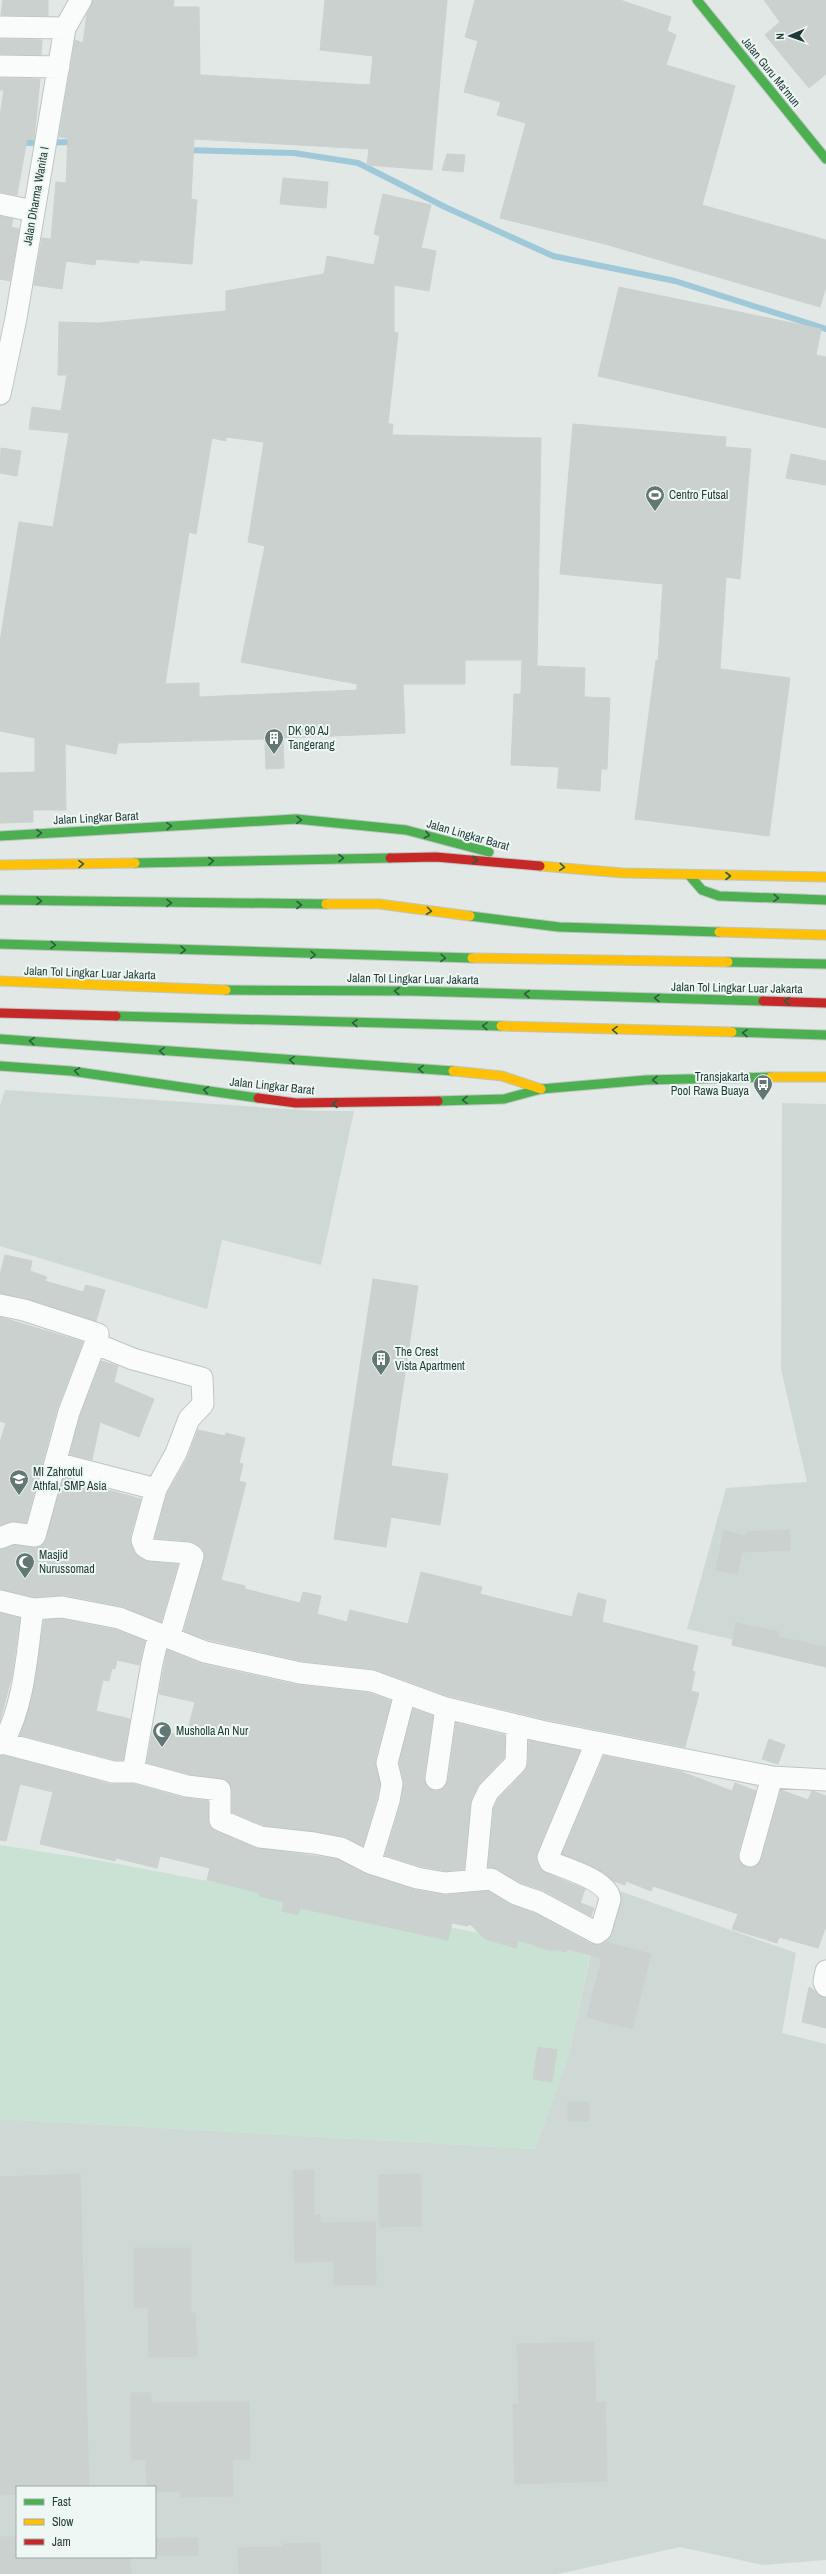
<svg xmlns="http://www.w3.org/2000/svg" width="826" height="2574" viewBox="0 0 826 2574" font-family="'Archivo Narrow',sans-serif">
<rect width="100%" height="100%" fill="#e1e8e6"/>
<!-- built -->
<path fill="#ced9d6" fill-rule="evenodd" d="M5 1090 318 1111H354L321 1265 222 1240 207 1309 0 1246V1105Z
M782 1103 826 1104V1661L687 1629 726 1488 807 1482 781 1369Z
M605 1886 796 1953 782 2033 826 2044V2560L763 2565 680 2547 558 2574H0V2119L535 2149 569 2054ZM17 2487H155V2557H17Z"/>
<!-- green -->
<path fill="#c9e2d4" d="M0 1845 102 1861 590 1954 569 2054 535 2149 0 2119Z"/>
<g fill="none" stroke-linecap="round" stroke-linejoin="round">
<!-- stream -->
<path stroke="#9fc8d9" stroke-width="6" d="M20 143 74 142
M185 150 294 153 358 163 445 207 553 256 675 281 826 329"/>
</g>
<!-- building -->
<path fill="#cbd1cf" stroke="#cad1cf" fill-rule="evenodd" d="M3 0H48V16L1 15Z
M93 0H174L173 7H199L200 75 370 85 373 56 320 50 325 0H447L432 170 367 165 369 149 194 139 191 199 197 200 192 264 139 260V263L96 259 95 265 66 261 62 289 34 285 42 238 51 239 56 182 66 183 68 138 59 137 75 40 83 43 87 14Z
M475 0H620L671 17 667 31 676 35 666 65 735 86 702 205 826 240V286L820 307 605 244 500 218 526 123 497 115 501 102 464 92 478 41 465 37Z
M764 0H826V74L809 88 765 35 780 22Z
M0 39 42 40 41 55 0 54Z
M0 78 40 79 34 140 27 139 17 195 0 192V116L4 90H0Z
M447 154 465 155 463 172 442 170Z
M283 178 328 182 326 208 280 204Z
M383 194 431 205 421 248 436 251 429 291 394 285V332L398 333 388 424H393L392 435 541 438 537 666 585 668 584 697 610 698 607 769H601L600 791 557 788 559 767 511 765 514 694H521L522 660H465V684H403L405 733 283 738 284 768 266 769 265 739 118 743 116 754 65 744 66 810H33V822L0 823V773L35 772V738L0 731V642L19 522 53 527 69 433 29 429 32 407 61 411 67 375H58L59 322 99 323 226 311V291L324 274 327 256 374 265 380 236 374 234ZM226 437 264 442 248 542 265 546 241 662 357 684V690L199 697V683L165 684 189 532 196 534 212 438 226 441Z
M0 216 13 219 11 227 19 229 10 281 0 279Z
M619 287 821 329 816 355 826 357V428L598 376Z
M573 424 726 437 725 447 751 449 740 579 726 577 720 669 790 678 769 836 635 819 656 660 658 661 663 584 560 574Z
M1 448 21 451 17 476 0 473Z
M791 454 826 461V485L786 478Z
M5 1255 32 1261 30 1271 47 1277 45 1281 83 1292 86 1285 105 1290 96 1321 28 1299 0 1293V1275Z
M373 1279 418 1286 391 1466 448 1474 440 1525 391 1517 386 1547 334 1539Z
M0 1317 83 1342 57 1409 26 1523 14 1521 0 1525V1442L6 1423 0 1421Z
M101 1361 118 1366 114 1382 154 1399 139 1437 100 1422 92 1460 70 1454 80 1416Z
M198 1430 225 1436 226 1433 245 1438 239 1463 243 1464 239 1481 246 1483 221 1580 245 1586V1589L300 1603 303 1592 321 1596 317 1614 347 1622 350 1610 408 1624 421 1572 482 1587 480 1594 572 1617 578 1593 606 1600 602 1622 698 1646 692 1671 695 1672 691 1691 699 1693 685 1747 544 1719 449 1696 374 1669 302 1661 209 1640 184 1631 205 1554 199 1546 189 1541 155 1538 167 1494 187 1459Z
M63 1478 141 1499 130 1537 134 1552 139 1557 149 1562 178 1564 161 1622 121 1606 64 1595 34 1597 0 1589V1550L14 1545 39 1547 44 1544Z
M789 1530 790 1550 742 1552 737 1574 716 1570 724 1531 746 1536V1532Z
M0 1613 20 1618 12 1675 0 1721Z
M61 1619 116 1630 145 1641 139 1665 117 1660 115 1669 112 1668 109 1681 103 1680 96 1711 130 1719 123 1760H115L20 1735 32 1697 44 1620Z
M736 1623 779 1632 778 1637 826 1647V1667L732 1645Z
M167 1650 202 1664 297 1685 369 1693 391 1701 375 1760 380 1784 377 1798 363 1846 343 1836 263 1825 232 1812V1790L226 1780 189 1774 147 1763 153 1729 186 1737 195 1702 159 1694Z
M413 1709 433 1716 424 1778 428 1788 434 1791 441 1790 448 1781 456 1723 505 1735 504 1758 479 1784 471 1800 464 1869 446 1871 420 1866 385 1855 401 1803 404 1782 399 1763Z
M769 1739 785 1745 778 1764 762 1759Z
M529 1740 580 1751 537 1852V1861L546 1873 585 1889 580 1903 594 1908 591 1916 545 1891 521 1883 497 1869 488 1867 494 1808 498 1799 525 1771 528 1763Z
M3 1755 110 1784H134L184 1798 208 1801 210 1827 256 1848 337 1859 366 1874 415 1890 446 1895 488 1891 510 1904 534 1913 591 1944 598 1945 605 1942 651 1954 632 2029 587 2017 602 1958 567 1949 566 1952 553 1949 552 1951 518 1940 516 1948 485 1939 470 1924 467 1926 452 1923 448 1940 300 1908 298 1915 282 1911 284 1902 259 1896 260 1893 207 1880 210 1868 160 1856 157 1868 116 1858 115 1861 40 1844 53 1792 20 1784 6 1841 0 1840V1756Z
M604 1756 679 1771 732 1791 735 1783 756 1791 738 1853 741 1864 747 1868 758 1865 761 1860 781 1790 808 1800 812 1791 826 1796V1926L818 1948 779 1937 777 1943 732 1929 738 1914 653 1886 651 1891 626 1881 625 1885 614 1881 590 1865 562 1854Z
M809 1987 826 1998V2028L802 2022Z
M538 2047 557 2050 552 2082 533 2079Z
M568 2102H588L589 2121H568Z
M314 2170V2215H320V2223L375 2222 376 2284 334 2285V2261L295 2262 293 2171Z
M80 2174 89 2487H17V2494L0 2495V2177Z
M420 2174 421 2226 380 2227 379 2175Z
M134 2248H191V2313H195L197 2356 149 2357 148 2307H134Z
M594 2342 596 2402H605L607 2481 515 2484 513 2404H519L517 2344Z
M131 2393H151V2403L249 2402 250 2459H232L233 2496 181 2497V2491L155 2492V2487H147L146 2459 132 2460Z
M0 2537H17V2557H130L131 2574H0Z
M197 2538 198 2555H155V2539Z
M320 2543 321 2574H239L238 2548 284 2547 283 2544Z"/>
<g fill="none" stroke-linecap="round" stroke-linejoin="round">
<!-- street casing -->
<g stroke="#bec5c3" stroke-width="23">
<path id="street" d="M0 27 65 28
M0 66 59 67
M0 204 33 211
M0 394 16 318 65 28 81 0
M0 1305 24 1310 98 1334V1336L69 1412 35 1536 13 1533 0 1538
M55 1463 156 1489 176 1453 189 1419 203 1404 202 1378 133 1359 96 1344
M156 1489 142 1540 145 1547 150 1550 188 1553 193 1556 169 1638
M0 1601 33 1609 62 1607 119 1618 205 1652 300 1673 372 1681 446 1708 541 1731 772 1777 826 1780
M159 1634 152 1663 134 1766 136 1772 187 1786 220 1790V1820L260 1837 314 1843 341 1848 370 1863 417 1878 445 1883 491 1879 516 1894 539 1902 597 1933 601 1930 610 1899C608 1880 565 1868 550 1862L548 1857 596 1743
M3 1743 113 1772H136
M0 1744 3 1743C25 1703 27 1652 33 1609
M436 1779 446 1708
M750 1856 772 1777
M370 1863 389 1801 392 1784 387 1763 405 1693
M475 1880 482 1805 488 1792 516 1763 517 1725
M826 1971 824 1982 826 1986"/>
</g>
<!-- fast casing -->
<g stroke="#bdc6c3" stroke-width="11">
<path id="fast" d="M697 0 826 159
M0 836 296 819 406 830 489 852
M135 863 390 858
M689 875 702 890 719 896 826 900
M0 900 326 904
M470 916 559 927 719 932
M0 944 472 958
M728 962 826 964
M226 990 412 991 763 1001
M116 1016 501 1026
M732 1032 826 1035
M0 1039 453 1071
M0 1066 71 1071 258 1098
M438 1101 504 1099 541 1089 646 1080 771 1077"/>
</g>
<!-- slow casing -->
<g stroke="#bdc6c3" stroke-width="11">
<path id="slow" d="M0 865 135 863
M540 866 623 873 826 877
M326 904H379L470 916
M719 932 826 935
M472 958 728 962
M0 981 226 990
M501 1026 732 1032
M453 1071 502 1076 541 1089
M771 1077H826"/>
</g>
<!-- jam casing -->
<g stroke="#bdc6c3" stroke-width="11">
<path id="jam" d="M390 858 436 857 540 866
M763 1001 826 1003
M0 1013 116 1016
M258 1098 296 1103 438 1101"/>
</g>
<!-- street -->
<use href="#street" stroke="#fafcfb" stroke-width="21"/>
<!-- fast -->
<use href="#fast" stroke="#4caf50" stroke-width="9"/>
<!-- slow -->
<use href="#slow" stroke="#ffc107" stroke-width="9"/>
<!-- jam -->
<use href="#jam" stroke="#c62828" stroke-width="9"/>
</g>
<!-- one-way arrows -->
<defs><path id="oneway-chevron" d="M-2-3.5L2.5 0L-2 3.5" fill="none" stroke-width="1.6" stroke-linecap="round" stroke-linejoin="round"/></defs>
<g stroke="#2c5e3e">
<use href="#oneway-chevron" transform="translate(299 820) rotate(3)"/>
<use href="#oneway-chevron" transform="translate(169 826) rotate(-3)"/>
<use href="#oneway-chevron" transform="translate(39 833) rotate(-3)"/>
<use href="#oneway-chevron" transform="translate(427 835) rotate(14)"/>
<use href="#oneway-chevron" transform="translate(341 858)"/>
<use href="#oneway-chevron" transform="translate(475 860) rotate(4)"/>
<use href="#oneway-chevron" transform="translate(211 861) rotate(-1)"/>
<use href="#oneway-chevron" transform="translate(81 864) rotate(-1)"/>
<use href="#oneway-chevron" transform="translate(562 867) rotate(5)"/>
<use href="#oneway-chevron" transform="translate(728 876)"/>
<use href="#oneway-chevron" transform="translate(776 898) rotate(2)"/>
<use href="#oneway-chevron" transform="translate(39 901) rotate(1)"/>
<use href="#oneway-chevron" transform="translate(169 903) rotate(1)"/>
<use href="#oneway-chevron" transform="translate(299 905)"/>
<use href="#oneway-chevron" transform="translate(429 911) rotate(7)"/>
<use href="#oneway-chevron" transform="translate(53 945) rotate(2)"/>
<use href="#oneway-chevron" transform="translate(183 950) rotate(2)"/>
<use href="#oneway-chevron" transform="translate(313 955) rotate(2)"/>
<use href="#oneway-chevron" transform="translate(443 958) rotate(1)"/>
<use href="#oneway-chevron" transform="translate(397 991) rotate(-179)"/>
<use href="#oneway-chevron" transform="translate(527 994) rotate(-178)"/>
<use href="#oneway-chevron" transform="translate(657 998) rotate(-179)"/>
<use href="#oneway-chevron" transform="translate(787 1001) rotate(-179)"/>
<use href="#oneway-chevron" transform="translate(355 1023) rotate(-179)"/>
<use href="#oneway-chevron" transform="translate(485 1026) rotate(-179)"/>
<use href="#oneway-chevron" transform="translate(615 1030) rotate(-179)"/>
<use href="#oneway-chevron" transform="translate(745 1033) rotate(-179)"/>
<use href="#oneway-chevron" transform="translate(32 1041) rotate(-176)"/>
<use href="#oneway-chevron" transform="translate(162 1051) rotate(-176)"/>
<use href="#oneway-chevron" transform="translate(292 1060) rotate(-176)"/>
<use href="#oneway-chevron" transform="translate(421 1069) rotate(-176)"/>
<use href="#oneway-chevron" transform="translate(77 1071) rotate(-172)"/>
<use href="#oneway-chevron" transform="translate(655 1080) rotate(178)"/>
<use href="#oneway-chevron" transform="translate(206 1090) rotate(-172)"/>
<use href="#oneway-chevron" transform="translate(465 1100) rotate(179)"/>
<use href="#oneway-chevron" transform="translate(335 1104) rotate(-180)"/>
</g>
<!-- icons -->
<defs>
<g id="stadium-pin" transform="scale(1)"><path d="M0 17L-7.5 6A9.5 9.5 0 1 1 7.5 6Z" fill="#637874" stroke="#eff7f4"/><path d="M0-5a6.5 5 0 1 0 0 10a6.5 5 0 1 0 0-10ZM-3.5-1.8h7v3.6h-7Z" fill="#fff"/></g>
<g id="building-pin" transform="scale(1)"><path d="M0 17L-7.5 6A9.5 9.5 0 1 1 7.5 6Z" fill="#637874" stroke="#eff7f4"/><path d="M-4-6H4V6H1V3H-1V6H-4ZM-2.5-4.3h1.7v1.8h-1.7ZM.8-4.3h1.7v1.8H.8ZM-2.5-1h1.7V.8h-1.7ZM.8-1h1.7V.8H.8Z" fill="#fff"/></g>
<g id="bus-pin" transform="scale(1)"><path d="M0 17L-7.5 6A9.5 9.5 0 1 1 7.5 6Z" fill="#637874" stroke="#eff7f4"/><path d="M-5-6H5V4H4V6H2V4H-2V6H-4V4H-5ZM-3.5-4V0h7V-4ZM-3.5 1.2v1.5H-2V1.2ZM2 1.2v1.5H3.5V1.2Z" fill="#fff"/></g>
<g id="school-pin" transform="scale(1)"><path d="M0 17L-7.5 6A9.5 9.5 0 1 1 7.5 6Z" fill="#637874" stroke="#eff7f4"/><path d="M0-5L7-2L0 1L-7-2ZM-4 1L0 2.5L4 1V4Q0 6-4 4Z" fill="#fff"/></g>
<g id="mosque-pin" transform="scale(1)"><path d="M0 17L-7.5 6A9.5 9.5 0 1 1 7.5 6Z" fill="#637874" stroke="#eff7f4"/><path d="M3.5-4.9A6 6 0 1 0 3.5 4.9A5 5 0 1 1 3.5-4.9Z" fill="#fff"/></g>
</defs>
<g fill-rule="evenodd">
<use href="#stadium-pin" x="655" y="495"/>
<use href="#building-pin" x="274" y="738"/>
<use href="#bus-pin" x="763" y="1084"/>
<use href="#building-pin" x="381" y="1359"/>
<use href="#school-pin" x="19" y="1479"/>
<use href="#mosque-pin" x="25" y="1562"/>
<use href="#mosque-pin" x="162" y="1731"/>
</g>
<g text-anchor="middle" stroke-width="4" stroke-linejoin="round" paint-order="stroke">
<!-- street labels -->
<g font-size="12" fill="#1f3b37" stroke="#eff7f4">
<text transform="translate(771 72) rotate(51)" y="4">Jalan Guru Ma'mun</text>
<text transform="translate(36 196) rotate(-80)" y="4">Jalan Dharma Wanita I</text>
<text transform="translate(96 818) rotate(-3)" y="4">Jalan Lingkar Barat</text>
<text transform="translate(468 835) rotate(16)" y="4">Jalan Lingkar Barat</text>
<text transform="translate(90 973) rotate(2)" y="4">Jalan Tol Lingkar Luar Jakarta</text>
<text transform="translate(413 979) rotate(1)" y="4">Jalan Tol Lingkar Luar Jakarta</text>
<text transform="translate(737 988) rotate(1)" y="4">Jalan Tol Lingkar Luar Jakarta</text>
<text transform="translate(272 1086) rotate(6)" y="4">Jalan Lingkar Barat</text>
</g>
<!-- poi labels -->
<g font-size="12" fill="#1f3b37" stroke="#eff7f4" text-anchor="start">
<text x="669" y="499">Centro Futsal</text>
<text x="288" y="735">DK 90 AJ<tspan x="288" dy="14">Tangerang</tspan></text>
<text x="749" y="1081" text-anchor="end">Transjakarta<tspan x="749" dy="14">Pool Rawa Buaya</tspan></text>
<text x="395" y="1356">The Crest<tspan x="395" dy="14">Vista Apartment</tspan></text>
<text x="33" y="1476">MI Zahrotul<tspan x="33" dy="14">Athfal, SMP Asia</tspan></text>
<text x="39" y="1559">Masjid<tspan x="39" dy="14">Nurussomad</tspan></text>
<text x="176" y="1735">Musholla An Nur</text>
</g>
</g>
<!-- legend -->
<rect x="16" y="2486" width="140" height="72" fill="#eff7f4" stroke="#9caca8"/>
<rect x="24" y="2499" width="20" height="6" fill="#4caf50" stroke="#9caca8"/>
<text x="52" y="2506" font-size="12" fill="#1f3b37">Fast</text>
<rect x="24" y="2519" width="20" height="6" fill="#ffc107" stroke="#9caca8"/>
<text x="52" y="2526" font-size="12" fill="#1f3b37">Slow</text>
<rect x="24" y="2539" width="20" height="6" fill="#c62828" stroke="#9caca8"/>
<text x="52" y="2546" font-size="12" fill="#1f3b37">Jam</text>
<!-- north arrow -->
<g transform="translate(790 36) rotate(268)" stroke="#eff7f4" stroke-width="3" paint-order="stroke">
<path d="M0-3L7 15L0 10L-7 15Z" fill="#1f3b37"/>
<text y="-6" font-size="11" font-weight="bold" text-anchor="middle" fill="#1f3b37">N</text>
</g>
</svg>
